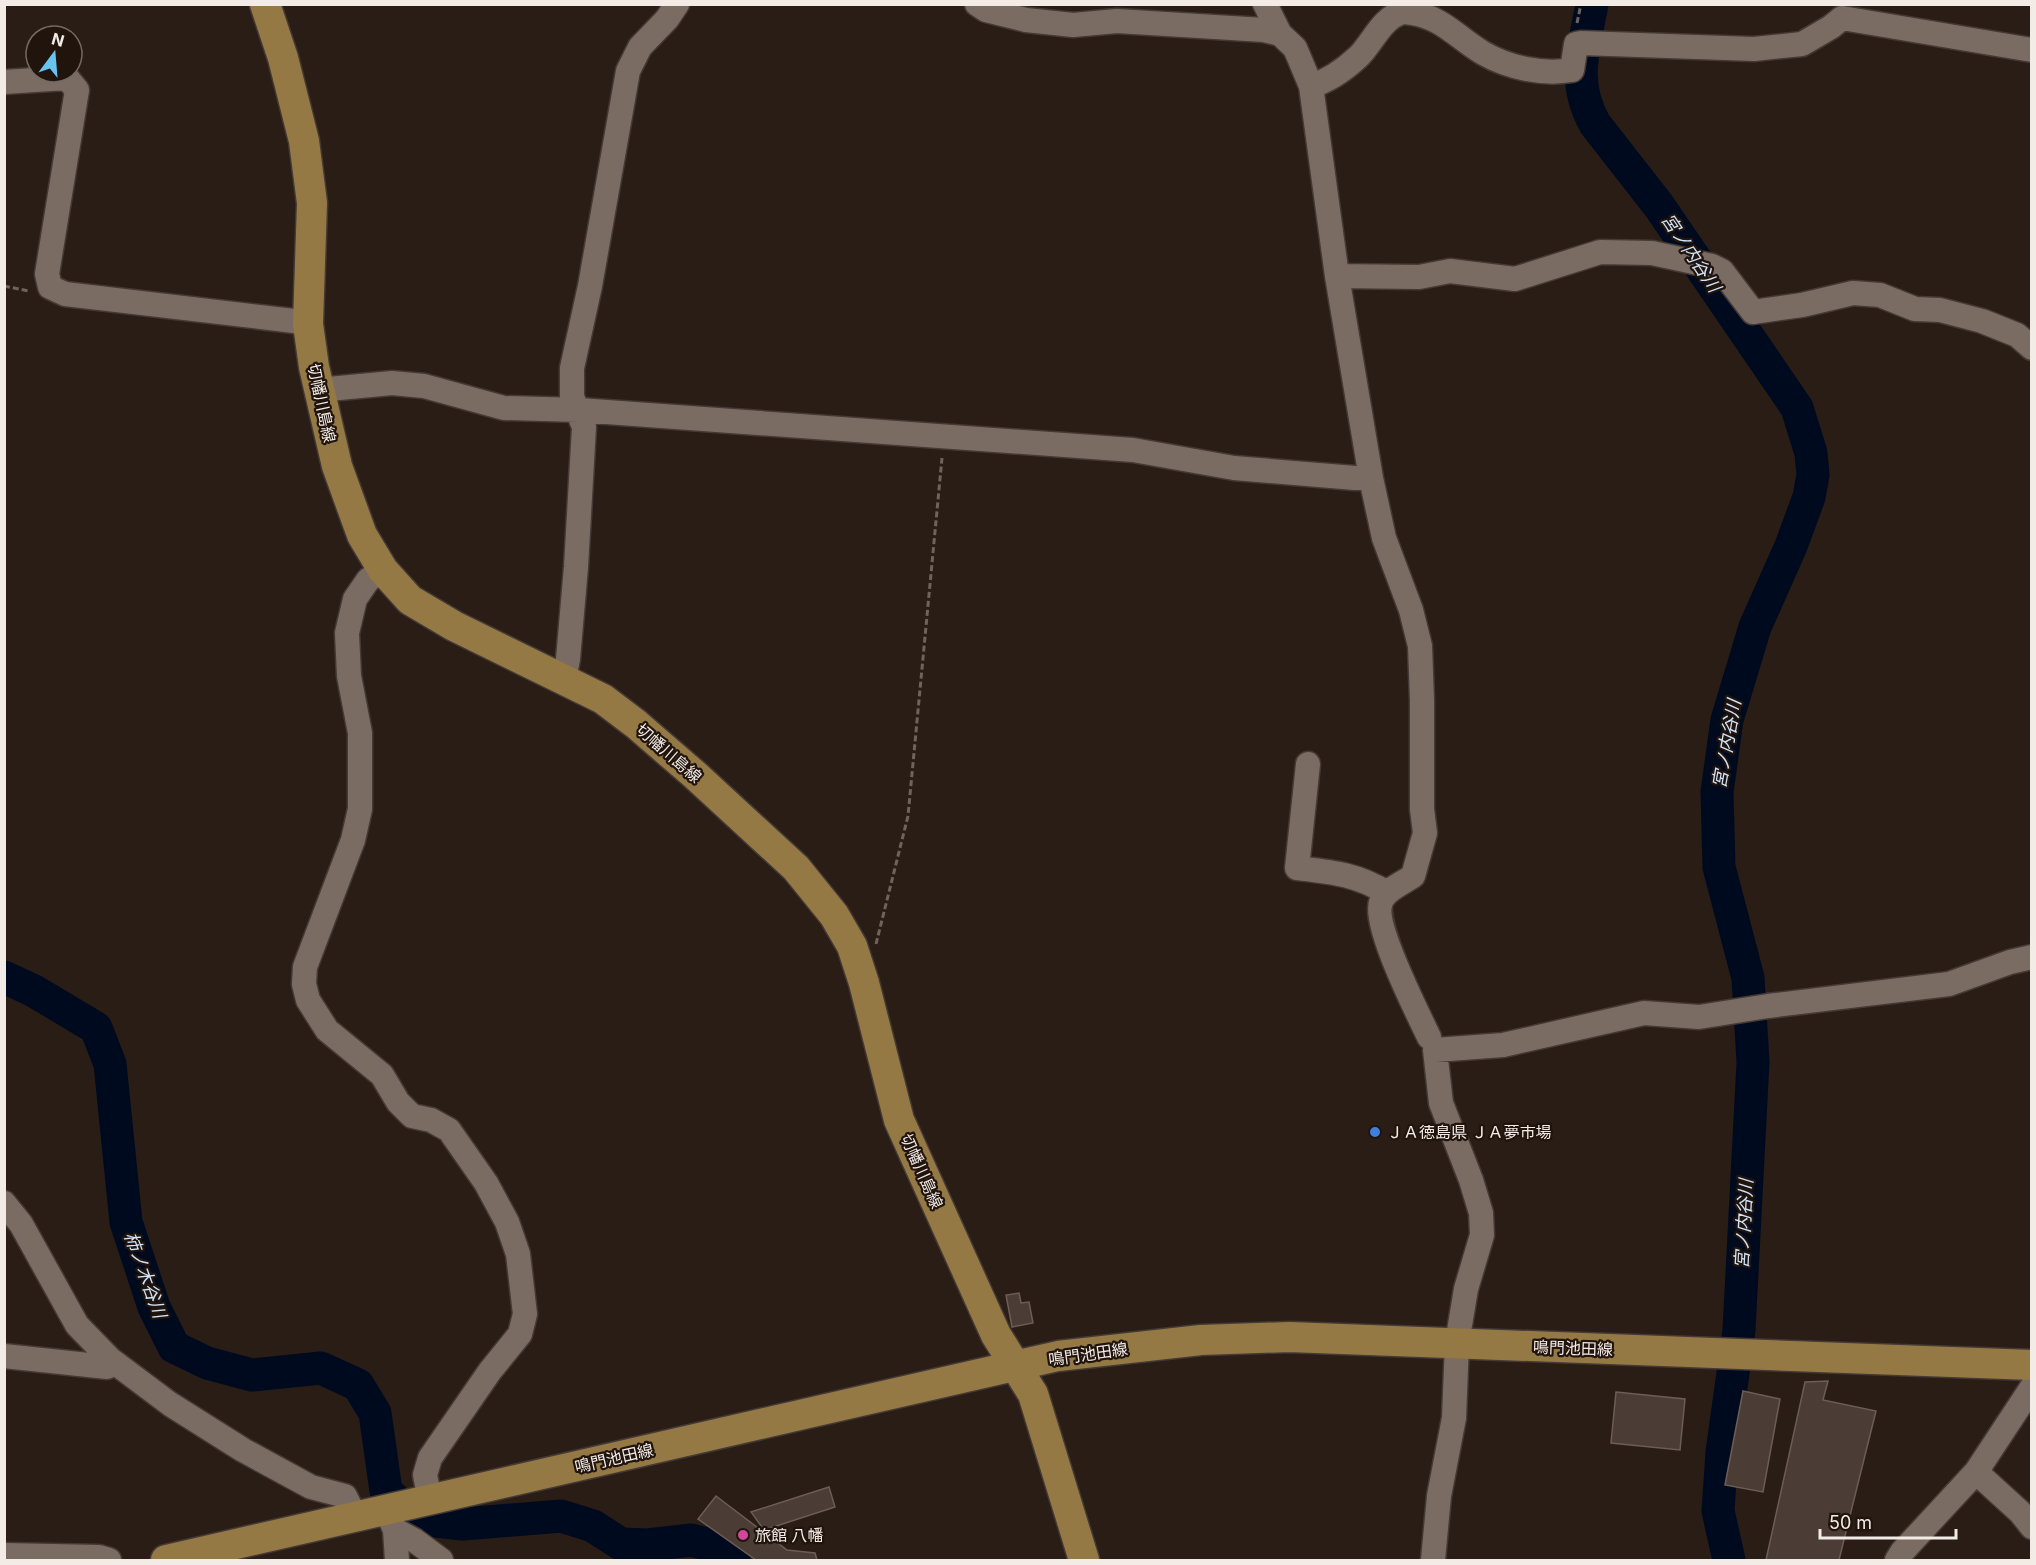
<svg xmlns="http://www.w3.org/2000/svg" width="2036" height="1565" viewBox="0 0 2036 1565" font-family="Inter,'Noto Sans JP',sans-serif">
<rect width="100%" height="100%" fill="#291d16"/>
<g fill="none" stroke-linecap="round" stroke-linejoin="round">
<!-- river -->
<path stroke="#000a1f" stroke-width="33" d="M1592 4C1584 50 1571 81 1595 124L1659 206 1797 408 1811 453 1813 475 1809 497 1791 546 1755 627 1727 720 1717 792 1719 867 1748 978 1753 1062 1739 1330 1722 1452 1718 1511 1729 1560
M4 977 34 991 96 1028 110 1064 126 1222 154 1307 174 1347 207 1363 252 1375 321 1368 358 1385 375 1413 386 1491 416 1519 463 1524 561 1516 593 1526 621 1544 648 1545 691 1540 718 1547 734 1560"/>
</g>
<!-- building -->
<path fill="#4b3d36" stroke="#6c5d55" stroke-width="1.5" d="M1019 1293 1021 1303 1029 1302 1033 1323 1012 1327 1006 1295Z
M1828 1381 1823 1400 1876 1411 1839 1560H1766L1805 1382Z
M1743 1391 1780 1399 1763 1492 1725 1485Z
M1616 1392 1685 1399 1680 1450 1611 1443Z
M829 1487 835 1507 764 1530 751 1512Z
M716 1496 787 1550 815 1553 817 1560H756L698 1519Z"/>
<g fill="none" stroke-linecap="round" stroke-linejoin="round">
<!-- minor casing -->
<g stroke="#443935" stroke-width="27">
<path id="minor" d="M977 4 986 10 1026 20 1073 25 1117 21 1264 30 1280 34
M1265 4 1280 34 1295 48 1311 86 1337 276 1371 478 1384 538 1411 610 1420 646 1422 700V809L1425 833 1413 876C1403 883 1385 890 1381 902 1372 923 1418 1014 1429 1037
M4 82 67 78 77 90 47 274 50 287 65 294 294 321 308 324
M1311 86C1328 81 1345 69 1358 57 1372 44 1382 17 1403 12 1406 12 1409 13 1412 13 1442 17 1459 39 1483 53 1509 68 1543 75 1572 70L1576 44 1581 43 1754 49 1802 44 1831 27 1842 18 2032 50
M1337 276 1419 277 1450 271 1515 279 1600 252 1652 253 1712 266 1722 271 1753 312 1802 305 1853 293 1880 295 1915 309 1940 310 1982 321 2017 335 2032 348
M318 390 392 383 424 386 504 408 579 410 1133 450 1234 468 1355 478H1371
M383 570 368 580 355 599 347 633 349 676 360 733V809L353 840 305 967 304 984 308 1000 327 1030 382 1075 398 1102 412 1116 431 1120 449 1130 486 1183 507 1222 518 1254 525 1314 520 1334 490 1371 430 1458 425 1475 430 1500
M564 680 568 659 576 567 584 427 572 397V368L590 286 628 71 640 47 667 19 677 4
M1308 764 1297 868C1331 872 1357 874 1387 893
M4 1203 21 1224 77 1325 110 1359 170 1404 243 1450 311 1487 345 1496 355 1516
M4 1356 107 1367 110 1359
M1976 1472 2020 1512 2032 1527
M386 1509 395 1530 414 1540 441 1560
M395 1530 397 1560
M4 1555 99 1557 109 1560
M1433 1560 1439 1496 1454 1418 1457 1343 1466 1289 1482 1235 1481 1213 1471 1180 1441 1103 1435 1050 1503 1045 1644 1013 1699 1017 1768 1006 1949 984 2010 962 2032 957
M1897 1560 1902 1552 1976 1472 2032 1387"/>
</g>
<!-- major casing -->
<g stroke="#443935" stroke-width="33">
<path id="major" d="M265 4 283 58 304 141 312 203 308 324 314 367 337 466 362 535 383 570 410 600 454 626 603 699 636 724 695 775 796 868 834 915 852 946 864 983 899 1120 996 1335 1033 1394 1084 1560
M166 1560 1058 1356 1201 1340 1289 1337 2032 1365"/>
</g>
<!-- path -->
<path stroke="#6e635d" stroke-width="3" stroke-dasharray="6 3" stroke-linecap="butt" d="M1577 23 1581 4
M4 286 29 291
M876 944 908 816 942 458"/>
<!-- minor -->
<use href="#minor" stroke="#7b6c63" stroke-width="24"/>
<!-- major -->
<use href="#major" stroke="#957944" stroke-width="30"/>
</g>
<!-- markers -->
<circle fill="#3f7fe0" stroke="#20140d" stroke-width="2" cx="1375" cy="1132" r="6"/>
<circle fill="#d1479c" stroke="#20140d" stroke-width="2" cx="743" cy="1535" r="6"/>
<g text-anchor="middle" stroke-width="4.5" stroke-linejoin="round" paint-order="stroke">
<!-- street labels -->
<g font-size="16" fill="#f3ebe6" stroke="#20140d">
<text transform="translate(322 403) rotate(78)" y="6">切幡川島線</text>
<text transform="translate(669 753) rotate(41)" y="6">切幡川島線</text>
<text transform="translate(922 1171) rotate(66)" y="6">切幡川島線</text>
<text transform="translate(1573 1348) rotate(2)" y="6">鳴門池田線</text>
<text transform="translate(1088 1354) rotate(-8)" y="6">鳴門池田線</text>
<text transform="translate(614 1458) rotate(-13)" y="6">鳴門池田線</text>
</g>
<!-- poi labels -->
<g font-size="16" fill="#f3ebe6" stroke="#20140d" text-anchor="start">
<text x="1387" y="1138">ＪＡ徳島県 ＪＡ夢市場</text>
<text x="755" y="1541">旅館 八幡</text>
</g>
<!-- water labels -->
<g font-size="18" font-style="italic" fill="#d1e6fd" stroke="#20140d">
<text transform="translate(1691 253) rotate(56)" y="6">宮ノ内谷川</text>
<text transform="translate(1727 744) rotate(-80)" y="6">宮ノ内谷川</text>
<text transform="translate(1744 1224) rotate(-87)" y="6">宮ノ内谷川</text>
<text transform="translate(145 1275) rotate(70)" y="6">柿ノ木谷川</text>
</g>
</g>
<!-- border -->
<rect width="2036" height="1565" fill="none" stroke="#f3ebe6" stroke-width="12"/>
<!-- north arrow -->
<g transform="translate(54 54) rotate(16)"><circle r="28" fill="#20140d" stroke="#746a64" stroke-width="1.5"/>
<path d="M0-4.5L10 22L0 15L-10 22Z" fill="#67c4f0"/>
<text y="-9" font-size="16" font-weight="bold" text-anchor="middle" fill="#f3ebe6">N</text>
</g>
<!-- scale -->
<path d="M1820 1529v9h136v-9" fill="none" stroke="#f3ebe6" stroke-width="3"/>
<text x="1829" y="1529" font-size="18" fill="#f3ebe6" stroke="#20140d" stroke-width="4.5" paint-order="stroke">50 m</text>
</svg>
